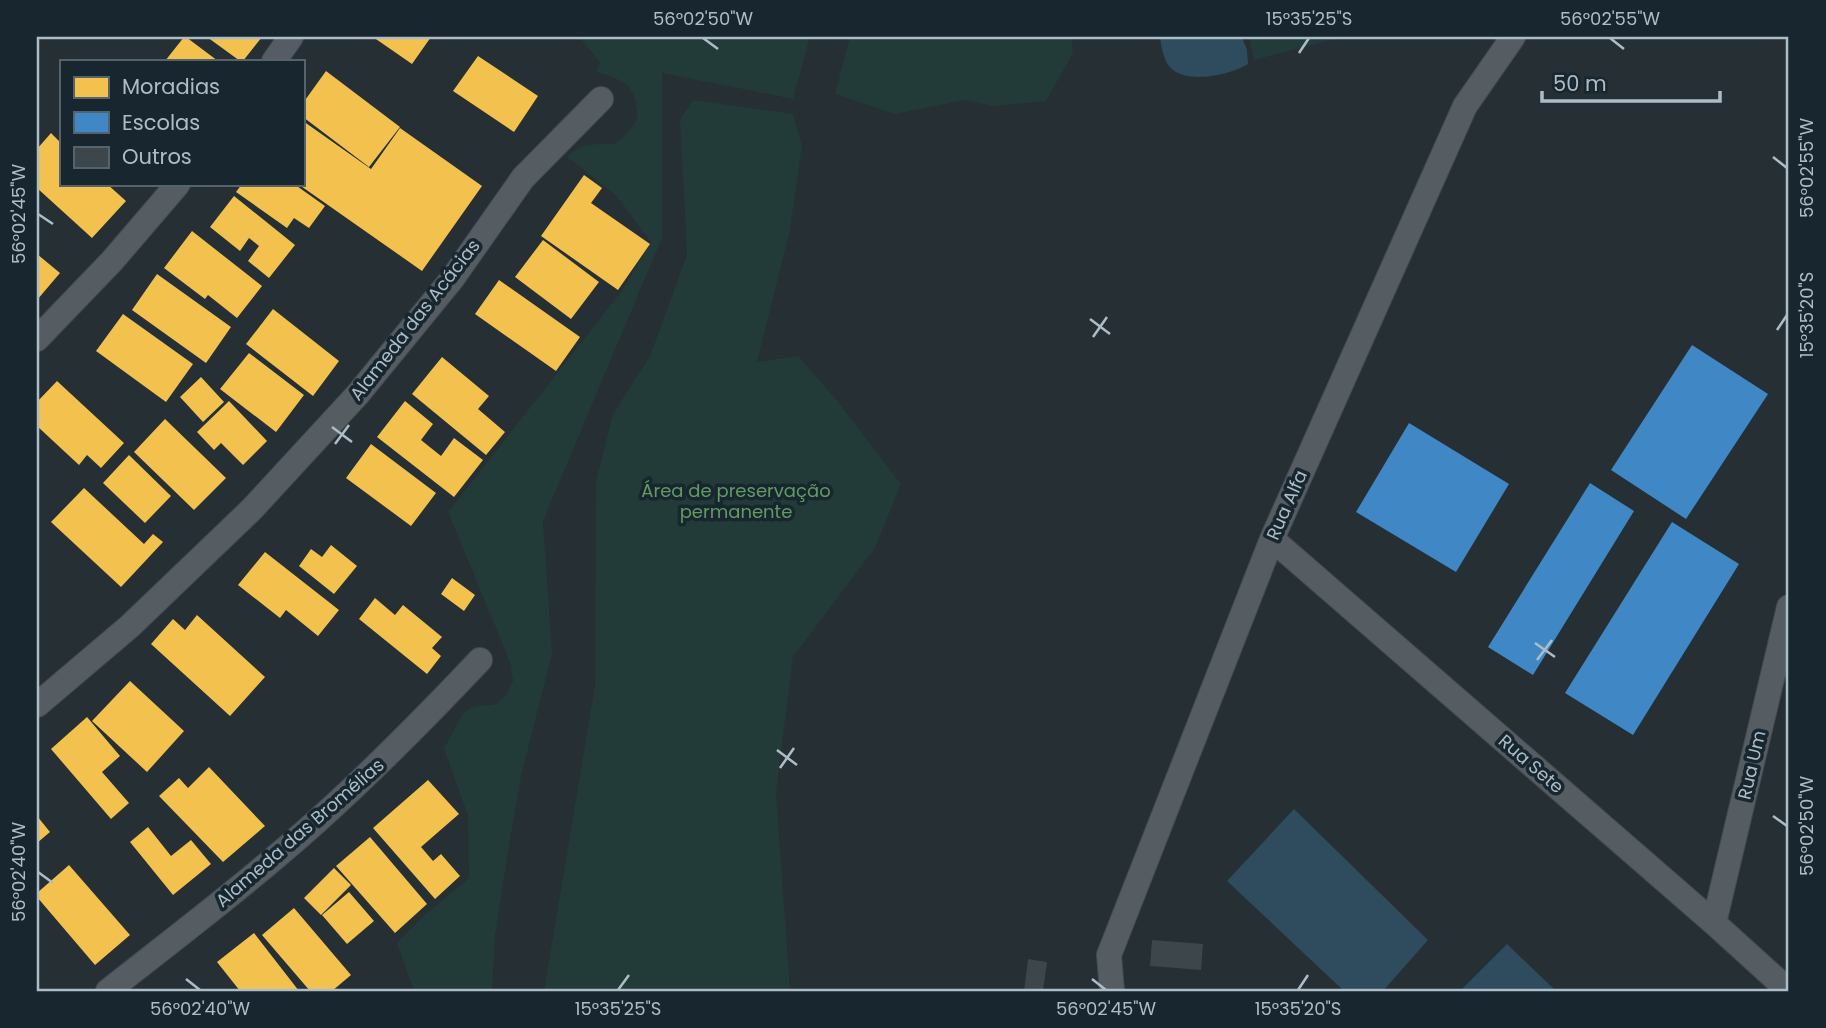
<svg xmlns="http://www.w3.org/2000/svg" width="1826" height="1028" viewBox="0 0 1826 1028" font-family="Poppins,sans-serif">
<rect width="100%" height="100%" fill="#252f34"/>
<!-- green -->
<path fill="#223b39" d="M579 37H810L793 99 662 73V238L543 521 552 654 522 772 510 839 495 936 492 991H414L397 943 426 914 469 878 468 816 444 748 464 712 473 707 496 704 506 695 513 681 510 662 448 512 621 292 651 242 616 195 567 157C580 142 596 144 615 144 623 137 634 128 637 117 638 114 637 110 636 106 635 83 615 77 596 72L600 62Z
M850 37H1071L1073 53 1046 101 995 106 965 100 895 114 835 94Z
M1249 37H1342L1254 60Z
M693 100 793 114 802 146 790 230 757 362 798 356 835 398 901 484 875 548 793 657 776 792 790 991H544L595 686 596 481 613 414 650 356 687 255 680 120Z"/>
<!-- water -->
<path fill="#2e4c5d" d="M1160 37H1242L1247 50 1248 64C1231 75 1180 87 1167 63 1163 56 1161 45 1160 37Z
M1294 809 1428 940 1383 991H1344L1227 881Z
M1507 944 1556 991H1460Z"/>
<!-- homes -->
<path fill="#f2c14e" d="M184 37H186L218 61H165Z
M207 37H262L243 61H240Z
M373 37H431L412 64Z
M478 56 538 96 514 132 453 91Z
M326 71 400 127 369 167 303 117V103Z
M303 121 371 169 400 128 482 186 422 271 298 184H303Z
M51 133 61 143V184H107L126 201 92 238 37 188V149Z
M584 175 602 188 591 203 650 244 618 290 541 236Z
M242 184H294L325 206 309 228 294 218 287 228 236 192Z
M234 196 295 245 269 278 248 261 259 246 249 238 240 251 210 227Z
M192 231 262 286 237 318 208 295 205 299 164 268Z
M543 240 599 282 571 319 515 277Z
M37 254 60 273 37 300Z
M157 274 231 327 206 363 132 310Z
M499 280 580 337 556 371 475 314Z
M273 309 339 361 313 396 246 344Z
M123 314 193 364 166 402 96 351Z
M249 353 304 395 276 432 220 389Z
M442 357 489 396 478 409 505 432 486 455 412 394Z
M201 377 224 402 203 422 180 397Z
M57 381 124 443 101 468 87 455 79 465 37 426V402Z
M229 401 267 441 243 465 221 443 214 450 197 432Z
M405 401 433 424 421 440 441 456 454 438 483 460 454 497 377 437Z
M165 419 226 478 194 510 134 452Z
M371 444 436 493 411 526 346 478Z
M129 455 171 496 145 523 103 483Z
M84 488 144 544 153 534 163 542 121 587 51 522Z
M331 545 357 566 334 594 299 566 311 549 322 557Z
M265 552 339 610 318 636 286 610 280 618 238 585Z
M452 578 475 595 464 611 441 594Z
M375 598 395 615 403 605 442 637 432 648 441 656 427 674 359 619Z
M197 615 265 677 230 716 151 644 173 619 185 630Z
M130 681 184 731 147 772 92 721Z
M87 717 120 756 102 772 129 803 111 819 51 749Z
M209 767 265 826 223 862 159 796 179 778 188 788Z
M428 780 459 814 421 847 433 861 441 854 460 876 435 899 373 828Z
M37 816 50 832 37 843Z
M148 827 171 856 191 840 211 864 173 895 130 842Z
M370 837 427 904 395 933 336 866Z
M69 865 130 935 95 965 37 897V893Z
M334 868 351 885 321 915 304 898Z
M349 892 374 921 347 944 322 915Z
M294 908 351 975 332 991H310L262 935Z
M254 933 299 991H240L217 962Z"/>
<!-- schools -->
<path fill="#3f88c5" d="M1692 345 1768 394 1686 519 1611 470Z
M1409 423 1509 484 1456 572 1356 512Z
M1590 483 1634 511 1533 675 1488 647Z
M1672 522 1739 564 1633 735 1565 693Z"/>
<!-- building -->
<path fill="#3d464a" d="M1152 940 1203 944 1201 970 1150 966Z
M1028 959 1047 962 1043 991H1024Z"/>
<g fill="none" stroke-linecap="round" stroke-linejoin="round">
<!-- minor casing -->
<g stroke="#434a4e" stroke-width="26">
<path id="minor" d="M274 61 291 37
M37 339 112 261 178 184
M1272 539 1714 923 1789 991
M37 705 130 626 252 509 358 394 452 279 523 178 601 99
M1714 923 1789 607
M108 991C178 936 249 882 316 822 373 771 427 716 480 660
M1112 991 1109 955 1272 539 1465 106 1513 37"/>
</g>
<!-- minor -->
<use href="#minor" stroke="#555d62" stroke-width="24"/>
</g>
<!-- ticks -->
<path fill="none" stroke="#adbdc7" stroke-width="2.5" d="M703 38 718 49M1610 38 1624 49M1299 53 1309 38M1773 157 1787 168M38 214 53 224M1090 319 1110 334M1777 330 1787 315M1093 337 1107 317M332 427 352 442M335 444 349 425M1535 643 1555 657M1537 660 1552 640M777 750 797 765M780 768 794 748M1773 816 1787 826M38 872 53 883M186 979 200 990M1092 979 1106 990M618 990 629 975M1298 990 1308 975"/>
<g text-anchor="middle" stroke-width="7" stroke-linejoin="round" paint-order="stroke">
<!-- street labels -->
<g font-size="18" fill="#adbdc7" stroke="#18272f">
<text transform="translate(415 320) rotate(-52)" y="6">Alameda das Acácias</text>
<text transform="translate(1287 505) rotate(-66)" y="6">Rua Alfa</text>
<text transform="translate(1531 764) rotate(41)" y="6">Rua Sete</text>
<text transform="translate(1752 765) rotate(-77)" y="6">Rua Um</text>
<text transform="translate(300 833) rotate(-41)" y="6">Alameda das Bromélias</text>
</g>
<!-- park labels -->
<g font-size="18" fill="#629a63" stroke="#18272f">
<text x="736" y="497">Área de preservação<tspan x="736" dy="21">permanente</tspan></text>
</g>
</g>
<!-- border -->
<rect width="1826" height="1028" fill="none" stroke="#18272f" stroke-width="77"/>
<!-- legend -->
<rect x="60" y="60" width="245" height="126" fill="#18272f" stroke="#54636c" stroke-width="2"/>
<rect x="74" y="77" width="35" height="21" fill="#f2c14e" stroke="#54636c" stroke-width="2"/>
<text x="122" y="94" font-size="21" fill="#adbdc7">Moradias</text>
<rect x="74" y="112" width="35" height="21" fill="#3f88c5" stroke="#54636c" stroke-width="2"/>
<text x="122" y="130" font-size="21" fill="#adbdc7">Escolas</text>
<rect x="74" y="147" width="35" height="21" fill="#3d464a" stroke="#54636c" stroke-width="2"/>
<text x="122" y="164" font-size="21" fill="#adbdc7">Outros</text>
<!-- scale -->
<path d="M1542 91v10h178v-10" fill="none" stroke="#adbdc7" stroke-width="3.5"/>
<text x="1553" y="91" font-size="21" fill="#adbdc7" stroke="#18272f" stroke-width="5" paint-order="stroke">50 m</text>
<rect x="38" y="38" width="1749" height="952" fill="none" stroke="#adbdc7" stroke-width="2.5"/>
<g font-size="18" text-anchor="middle" fill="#adbdc7">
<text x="703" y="25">56°02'50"W</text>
<text x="1309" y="25">15°35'25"S</text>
<text x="1610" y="25">56°02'55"W</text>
<text transform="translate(1807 168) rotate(-90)" y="6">56°02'55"W</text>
<text transform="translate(19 214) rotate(-90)" y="6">56°02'45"W</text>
<text transform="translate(1807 315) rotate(-90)" y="6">15°35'20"S</text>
<text transform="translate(1807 826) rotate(-90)" y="6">56°02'50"W</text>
<text transform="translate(19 872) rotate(-90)" y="6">56°02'40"W</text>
<text x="200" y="1015">56°02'40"W</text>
<text x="618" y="1015">15°35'25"S</text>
<text x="1106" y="1015">56°02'45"W</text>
<text x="1298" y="1015">15°35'20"S</text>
</g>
</svg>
